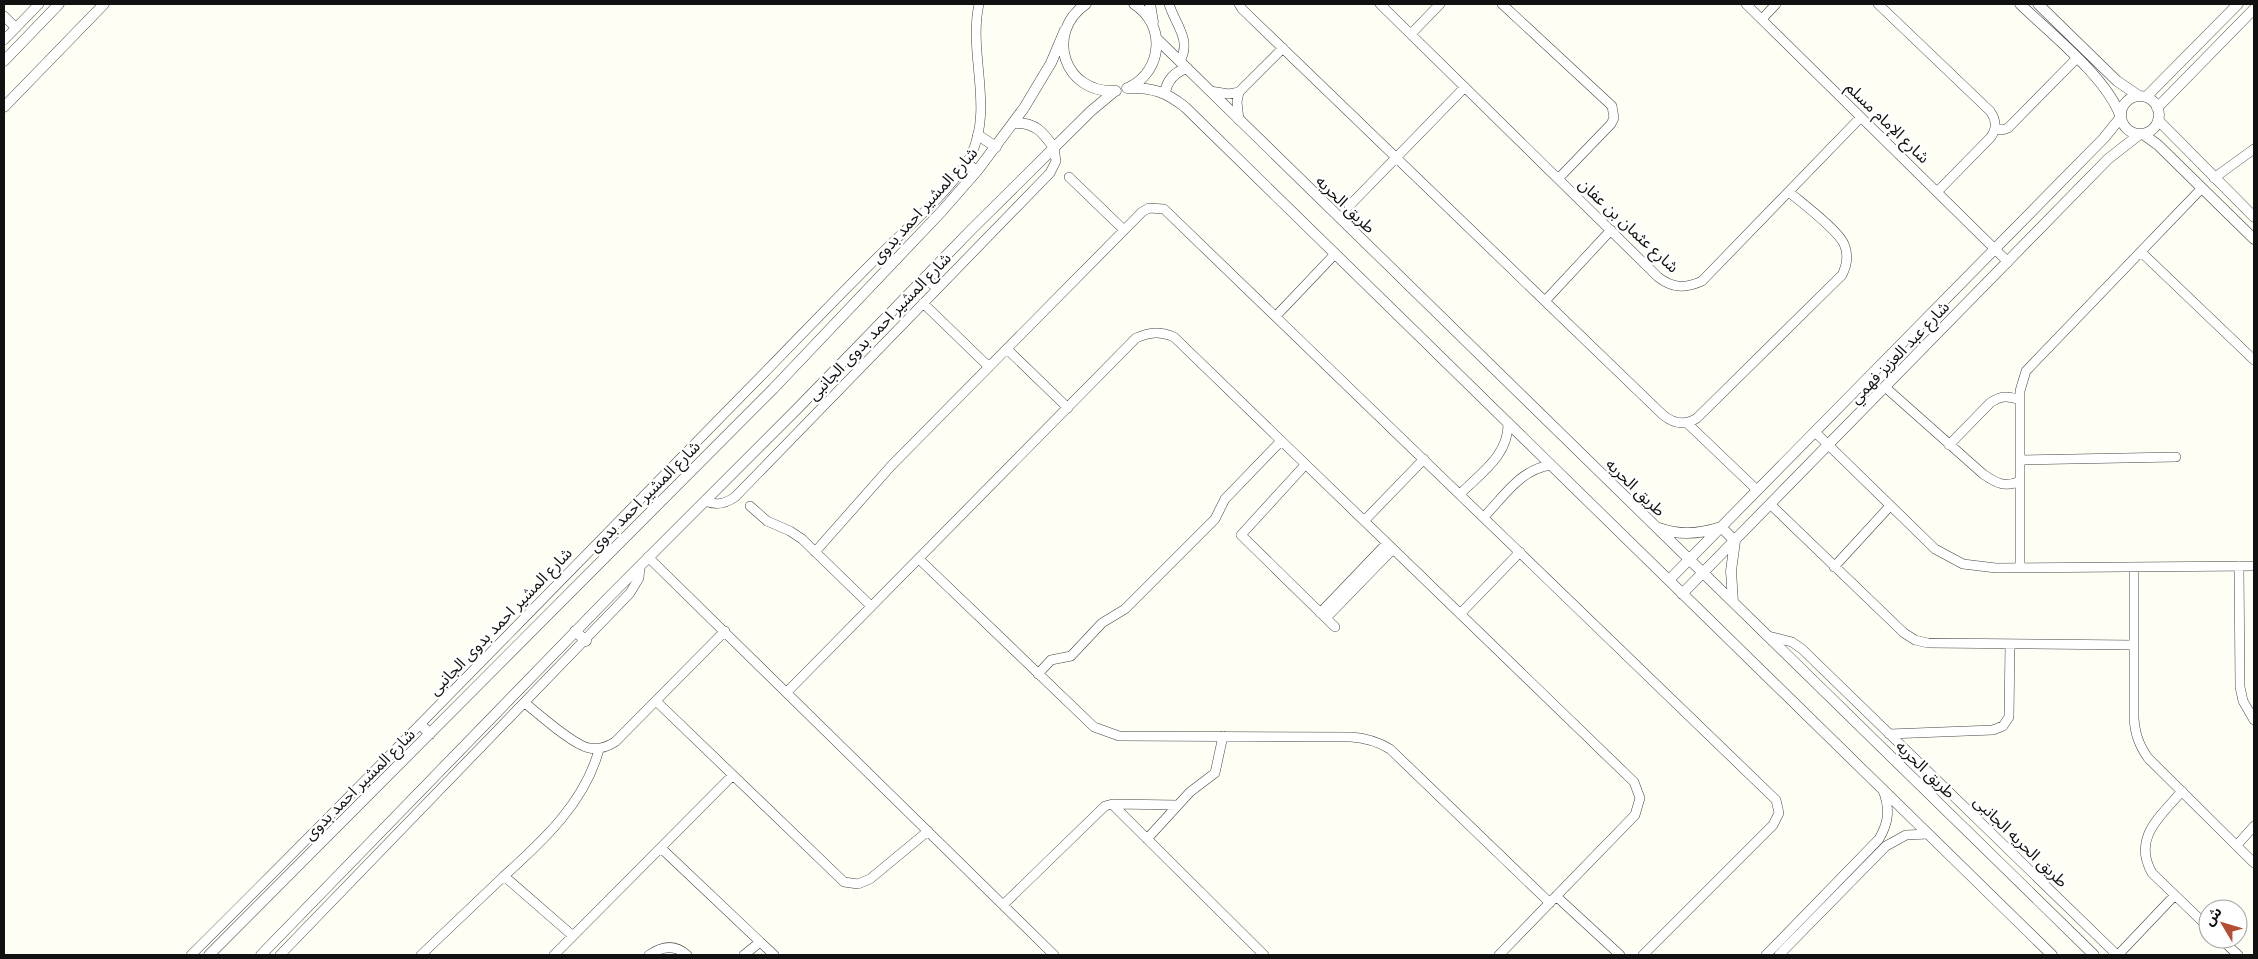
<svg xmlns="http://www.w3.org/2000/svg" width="2258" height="959" viewBox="0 0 2258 959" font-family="Spectral,'Noto Sans Arabic',serif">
<rect width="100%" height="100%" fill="#fefef5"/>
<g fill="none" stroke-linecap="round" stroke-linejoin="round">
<!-- minor casing -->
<g stroke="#444" stroke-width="10">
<path id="minor" d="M1169 4C1175 24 1192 40 1180 61
M1239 4 1242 9 1663 415C1674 424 1685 426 1697 418L1842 275C1847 265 1849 255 1844 244 1838 230 1802 203 1789 192
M1380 4 1658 277C1672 288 1685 289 1702 281L1861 117
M1502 4 1612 106 1614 118 1611 124 1558 179
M1746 4 2008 262
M1878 4 1990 111C1997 121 1997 129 1990 138L1938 191
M4 16 16 28
M1762 19 1776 4
M1411 34 1440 4
M4 40 39 4
M1210 91 1229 94 1239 92
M1239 120 1237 102 1239 92 1283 48
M1995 128 2002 130 2008 128 2076 59
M1069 177 1124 230
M2214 178 2254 149
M1349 206 1465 87
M2141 252 2254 360
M1545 301 1611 230
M923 303 989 367
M1276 316 1335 254
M1007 349 1068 408
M1885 387 1983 474C1996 483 2005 488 2020 481
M1687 423 1757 490
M1815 432 1935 549 1963 564 1996 568 2254 566
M1949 445 1990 403C2000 396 2008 395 2020 400
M2020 460 2176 457
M1305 465 1241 535 1335 627
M1460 494C1481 473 1509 455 1508 423
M705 501C716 506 725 504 735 497L1050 173 1056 161 1054 148
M1770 504 1904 633 1915 640 1928 643 2134 645
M750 506 767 521 790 531 802 539 871 606
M1484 517C1504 496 1521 469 1551 465
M1364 521 1424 459
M815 552 891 466 1142 212 1149 208 1164 209 1776 800 1779 813 1773 825 1643 955
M648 557 1054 955
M919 559 1094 727 1119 736 1351 737C1366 738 1377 741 1390 749L1550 903
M2239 566 2240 687 2243 701 2254 720
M1834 567 1890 506
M2134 567V718C2135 734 2139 745 2148 758L2254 863
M2020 568V391L2026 371 2202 188
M1320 613 1387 543
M1460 614 1520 552
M1326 618 1393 549
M1768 636 1792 642 1802 649 2117 955
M1038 674 1051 660 1071 656 1102 623 1125 609 1215 519 1225 499 1281 441
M787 692 1136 338C1150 332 1160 331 1174 337L1634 782 1640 798 1635 815 1499 955
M656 701 844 882 858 884 870 879 928 831
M525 703C540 715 573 745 589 748 599 750 607 747 615 742L725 631
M1889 734 1993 730 2003 726 2009 717 2010 644
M2182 791C2160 817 2132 838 2152 873L2208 927
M1112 804 1264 955
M1147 839 1190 792 1215 773 1223 736
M2237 845 2254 826
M661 848 774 955
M504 876C543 841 586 801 599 749
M1556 896 1620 955
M1003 905 1105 806 1112 804 1178 805
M2221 939 2238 955
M191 955C386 762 576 564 769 368 809 327 849 285 890 245 913 223 957 183 971 155 994 107 968 54 979 4
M280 955 630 593 639 578 640 566
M421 955 504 876 573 936
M554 955 733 775
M649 955C662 946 675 944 687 955
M744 955 760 942
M1766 955 1879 839C1889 822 1890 809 1883 790
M1779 955 1886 846 1906 835 1928 834
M2118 955 2175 895"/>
</g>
<!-- tertiary casing -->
<g stroke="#444" stroke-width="11">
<path id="tertiary" d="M1086 4C1044 33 1064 94 1116 91
M1150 4 1153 22
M2020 4C2051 34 2105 76 2120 115
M2038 4 2117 81 2139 96
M1157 39 2094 955
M4 61 59 4
M1130 87C1163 70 1166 24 1134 4
M1127 88C1152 87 1166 92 1185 107L2052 955
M1165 93C1167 80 1175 72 1187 68
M2121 115a19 19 0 1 1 38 0a19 19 0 1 1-38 0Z
M2146 97 2238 4
M4 107 104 4
M2157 108 2254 9
M2158 120 2254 217
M1014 123C1035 122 1043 132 1054 148
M2143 134 2158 145 2254 239
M978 135 996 147
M966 163 977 171
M925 277 937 288
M1659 528C1680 536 1700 534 1721 527L1735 541 1731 571 1733 602
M1669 580 2104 138 2121 117
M1682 594 2108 159 2140 134
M575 631 586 641
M421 725 430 734
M209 955 773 389 942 211 977 171 1024 108 1051 63 1065 30
M261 955 611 595 798 408 971 230 1091 111 1115 91"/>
</g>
<!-- minor -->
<use href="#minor" stroke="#fff" stroke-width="9"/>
<!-- tertiary -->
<use href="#tertiary" stroke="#fff" stroke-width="10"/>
</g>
<g text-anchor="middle" stroke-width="5" stroke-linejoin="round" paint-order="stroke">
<!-- street labels -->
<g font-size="16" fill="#111" stroke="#fff">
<text transform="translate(1888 122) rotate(44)" y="6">شارع الإمام مسلم</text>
<text transform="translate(1346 204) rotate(44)" y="6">طريق الحريه</text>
<text transform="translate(924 205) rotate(-48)" y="6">شارع المشير احمد بدوى</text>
<text transform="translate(1629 225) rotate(43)" y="6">شارع عثمان بن عفان</text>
<text transform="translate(879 326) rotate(-46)" y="6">شارع المشير احمد بدوى الجانبى</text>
<text transform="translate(1899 352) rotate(-46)" y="6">شارع عبد العزيز فهمي</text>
<text transform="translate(1636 487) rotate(44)" y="6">طريق الحريه</text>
<text transform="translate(644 496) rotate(-45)" y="6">شارع المشير احمد بدوى</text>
<text transform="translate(500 621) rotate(-46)" y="6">شارع المشير احمد بدوى الجانبى</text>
<text transform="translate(1926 769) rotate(44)" y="6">طريق الحريه</text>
<text transform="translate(359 784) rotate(-45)" y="6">شارع المشير احمد بدوى</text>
<text transform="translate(2021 841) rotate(44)" y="6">طريق الحريه الجانبى</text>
</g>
</g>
<!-- border -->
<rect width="2258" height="959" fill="none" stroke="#111111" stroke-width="10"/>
<!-- north arrow -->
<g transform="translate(2223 924) rotate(308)"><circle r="24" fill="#ffffff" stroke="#a0a0a0"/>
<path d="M0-4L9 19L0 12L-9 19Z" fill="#b54d35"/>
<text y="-8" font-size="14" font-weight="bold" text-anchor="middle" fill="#111111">ش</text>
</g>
</svg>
